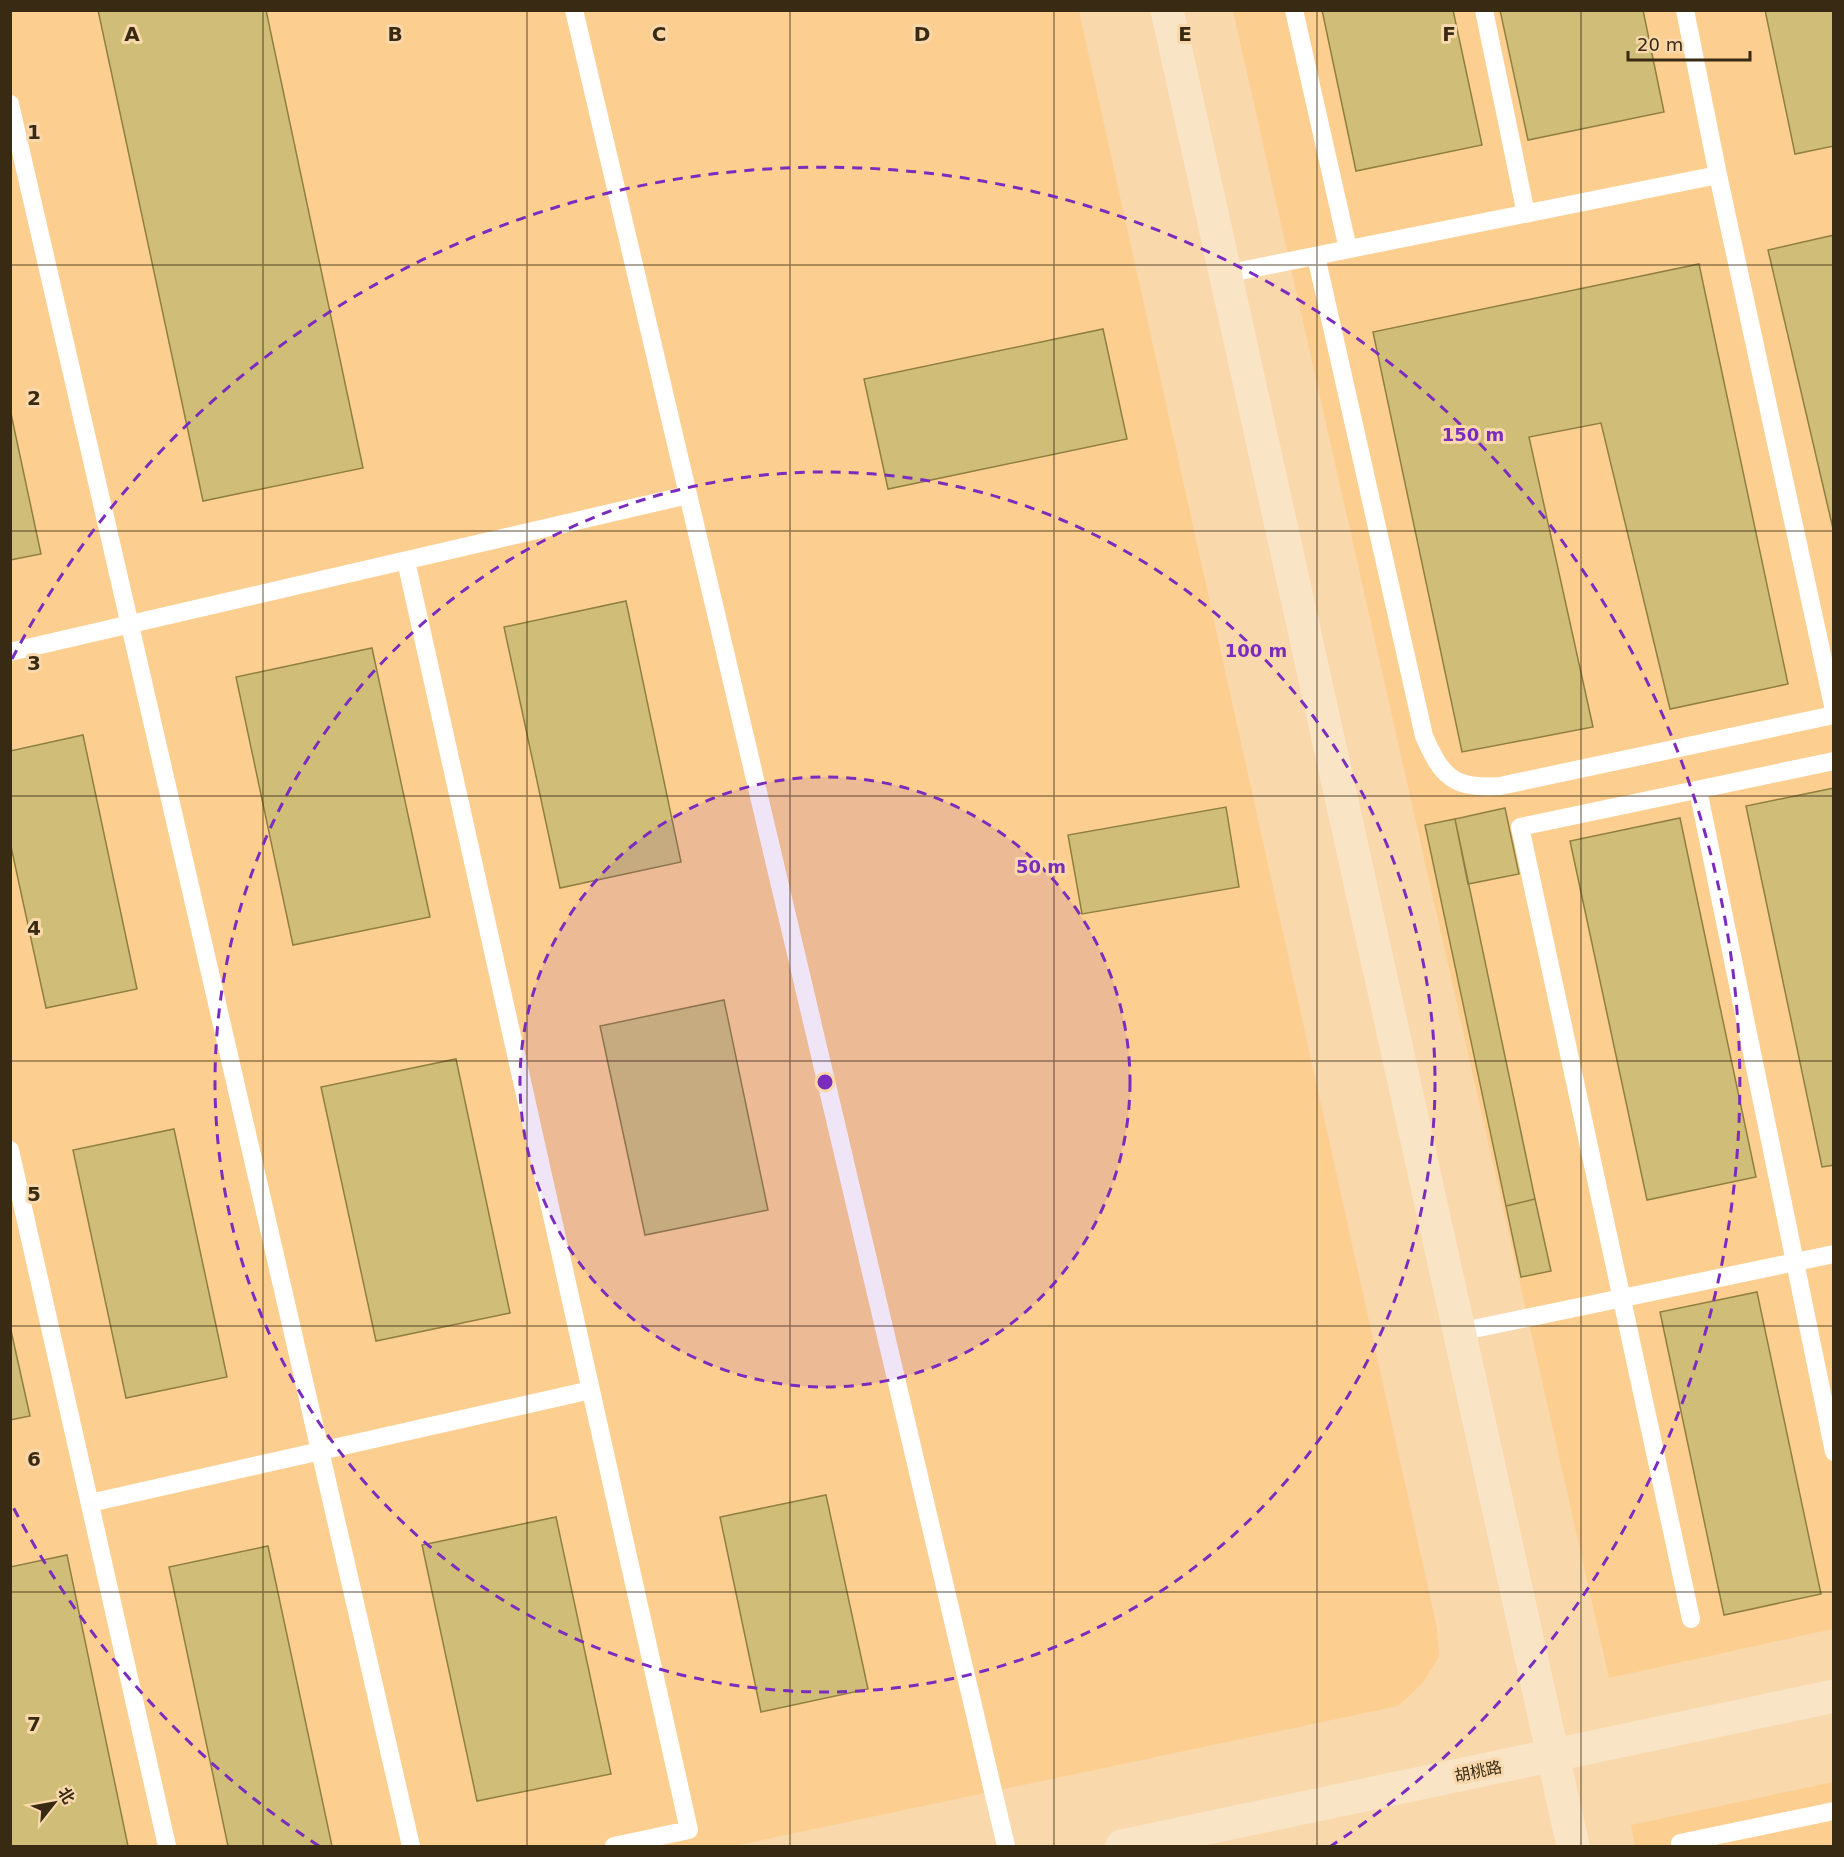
<svg xmlns="http://www.w3.org/2000/svg" width="1844" height="1857" viewBox="0 0 1844 1857" font-family="'DejaVu Sans','Noto Sans SC',sans-serif">
<rect width="100%" height="100%" fill="#f9d8ac"/>
<!-- built -->
<path fill="#fccf90" d="M11 11H1079L1437 1628 1439 1657 1422 1684 1398 1706 734 1846H11Z
M1233 11H1833V1629L1609 1678Z
M1833 1782V1846H1635L1631 1825Z"/>
<!-- building -->
<path fill="#d0bd77" stroke="#8f7f41" stroke-width="1.5" d="M98 10H266L363 468 203 501Z
M1322 10H1453L1482 145 1356 171Z
M1500 10H1643L1664 112 1528 140Z
M1765 10H1834V146L1795 154Z
M1834 235V533L1768 250Z
M1699 264 1788 684 1670 709 1601 423 1529 437 1593 727 1462 752 1373 332Z
M1103 329 1127 439 888 489 864 379Z
M10 409 41 554 10 560Z
M626 601 681 862 560 888 504 627Z
M372 648 430 917 293 945 236 677Z
M83 735 137 989 46 1008 10 842V751Z
M1834 788V1165L1822 1167 1746 806Z
M1226 807 1239 887 1082 914 1068 835Z
M1505 808 1519 874 1468 884 1455 819Z
M1680 818 1756 1177 1647 1200 1570 841Z
M1455 819 1535 1199 1506 1206 1425 825Z
M724 1000 768 1210 645 1235 600 1026Z
M456 1059 510 1313 376 1341 321 1087Z
M174 1129 227 1377 126 1398 73 1150Z
M1535 1199 1551 1271 1521 1277 1506 1206Z
M1757 1292 1821 1594 1724 1615 1660 1312Z
M10 1326 30 1416 10 1420Z
M826 1495 868 1689 761 1712 720 1517Z
M556 1517 611 1774 477 1801 422 1545Z
M268 1546 332 1846H228L169 1567Z
M67 1555 128 1846H10V1567Z"/>
<g fill="none" stroke-linecap="round" stroke-linejoin="round">
<!-- lane -->
<path stroke="#fff" stroke-width="18" d="M574 10 1006 1846
M1294 10 1348 249
M1484 10 1526 214
M10 104 411 1846
M1718 175 1834 710
M1316 256 1424 736C1442 777 1453 789 1500 786L1834 715
M1225 274 1718 175 1685 10
M406 561 689 1830 614 1846
M10 652 688 495
M1698 790 1834 1452
M10 1150 167 1846
M1459 1332 1834 1254
M90 1503 591 1390
M1691 1619 1520 827 1834 761
M1681 1846 1680 1843 1834 1811"/>
<!-- secondary -->
<path stroke="#f9e5c6" stroke-width="33" d="M1167 10 1573 1846
M1122 1846 1834 1696"/>
</g>
<!-- grid -->
<path fill="none" stroke="#392a13" stroke-width="1.5" stroke-opacity="0.55" d="M263 10V1846M527 10V1846M790 10V1846M1054 10V1846M1317 10V1846M1581 10V1846M10 265H1834M10 531H1834M10 796H1834M10 1061H1834M10 1326H1834M10 1592H1834"/>
<!-- distance rings -->
<circle cx="825" cy="1082" r="305" fill="#7b2cbf" fill-opacity=".12"/>
<g fill="none" stroke="#7b2cbf" stroke-width="3" stroke-dasharray="10 8">
<circle cx="825" cy="1082" r="305"/>
<circle cx="825" cy="1082" r="610"/>
<path d="M319 1846A916 916 0 0 1 12 1505M12 659A916 916 0 1 1 1331 1846"/>
</g>
<g text-anchor="middle" stroke-width="6" stroke-linejoin="round" paint-order="stroke">
<!-- street labels -->
<g font-size="16" fill="#392a13" stroke="#f9d8ac">
<text transform="translate(1478 1771) rotate(-12)" y="6">胡桃路</text>
</g>
</g>
<g font-size="20" text-anchor="middle" font-weight="bold" fill="#392a13" stroke="#f9d8ac" stroke-width="6" stroke-linejoin="round" paint-order="stroke">
<text x="132" y="41">A</text>
<text x="395" y="41">B</text>
<text x="659" y="41">C</text>
<text x="922" y="41">D</text>
<text x="1185" y="41">E</text>
<text x="1449" y="41">F</text>
<text x="34" y="139">1</text>
<text x="34" y="405">2</text>
<text x="34" y="670">3</text>
<text x="34" y="935">4</text>
<text x="34" y="1201">5</text>
<text x="34" y="1466">6</text>
<text x="34" y="1731">7</text>
</g>
<circle cx="825" cy="1082" r="9" fill="#7b2cbf" stroke="#f9d8ac" stroke-width="3"/>
<g font-size="18" text-anchor="middle" font-weight="bold" fill="#7b2cbf" stroke="#f9d8ac" stroke-width="6" stroke-linejoin="round" paint-order="stroke">
<text x="1473" y="441">150 m</text>
<text x="1256" y="657">100 m</text>
<text x="1041" y="873">50 m</text>
</g>
<!-- border -->
<rect width="1844" height="1857" fill="none" stroke="#392a13" stroke-width="24"/>
<!-- north arrow -->
<g transform="translate(54 1803) rotate(59)" stroke="#f9d8ac" stroke-width="4.5" paint-order="stroke">
<path d="M0-4.5L10 22L0 15L-10 22Z" fill="#392a13"/>
<text y="-9" font-size="16" font-weight="bold" text-anchor="middle" fill="#392a13">北</text>
</g>
<!-- scale -->
<path d="M1628 51v9h122v-9" fill="none" stroke="#392a13" stroke-width="3"/>
<text x="1637" y="51" font-size="18" fill="#392a13" stroke="#f9d8ac" stroke-width="4.5" paint-order="stroke">20 m</text>
</svg>
